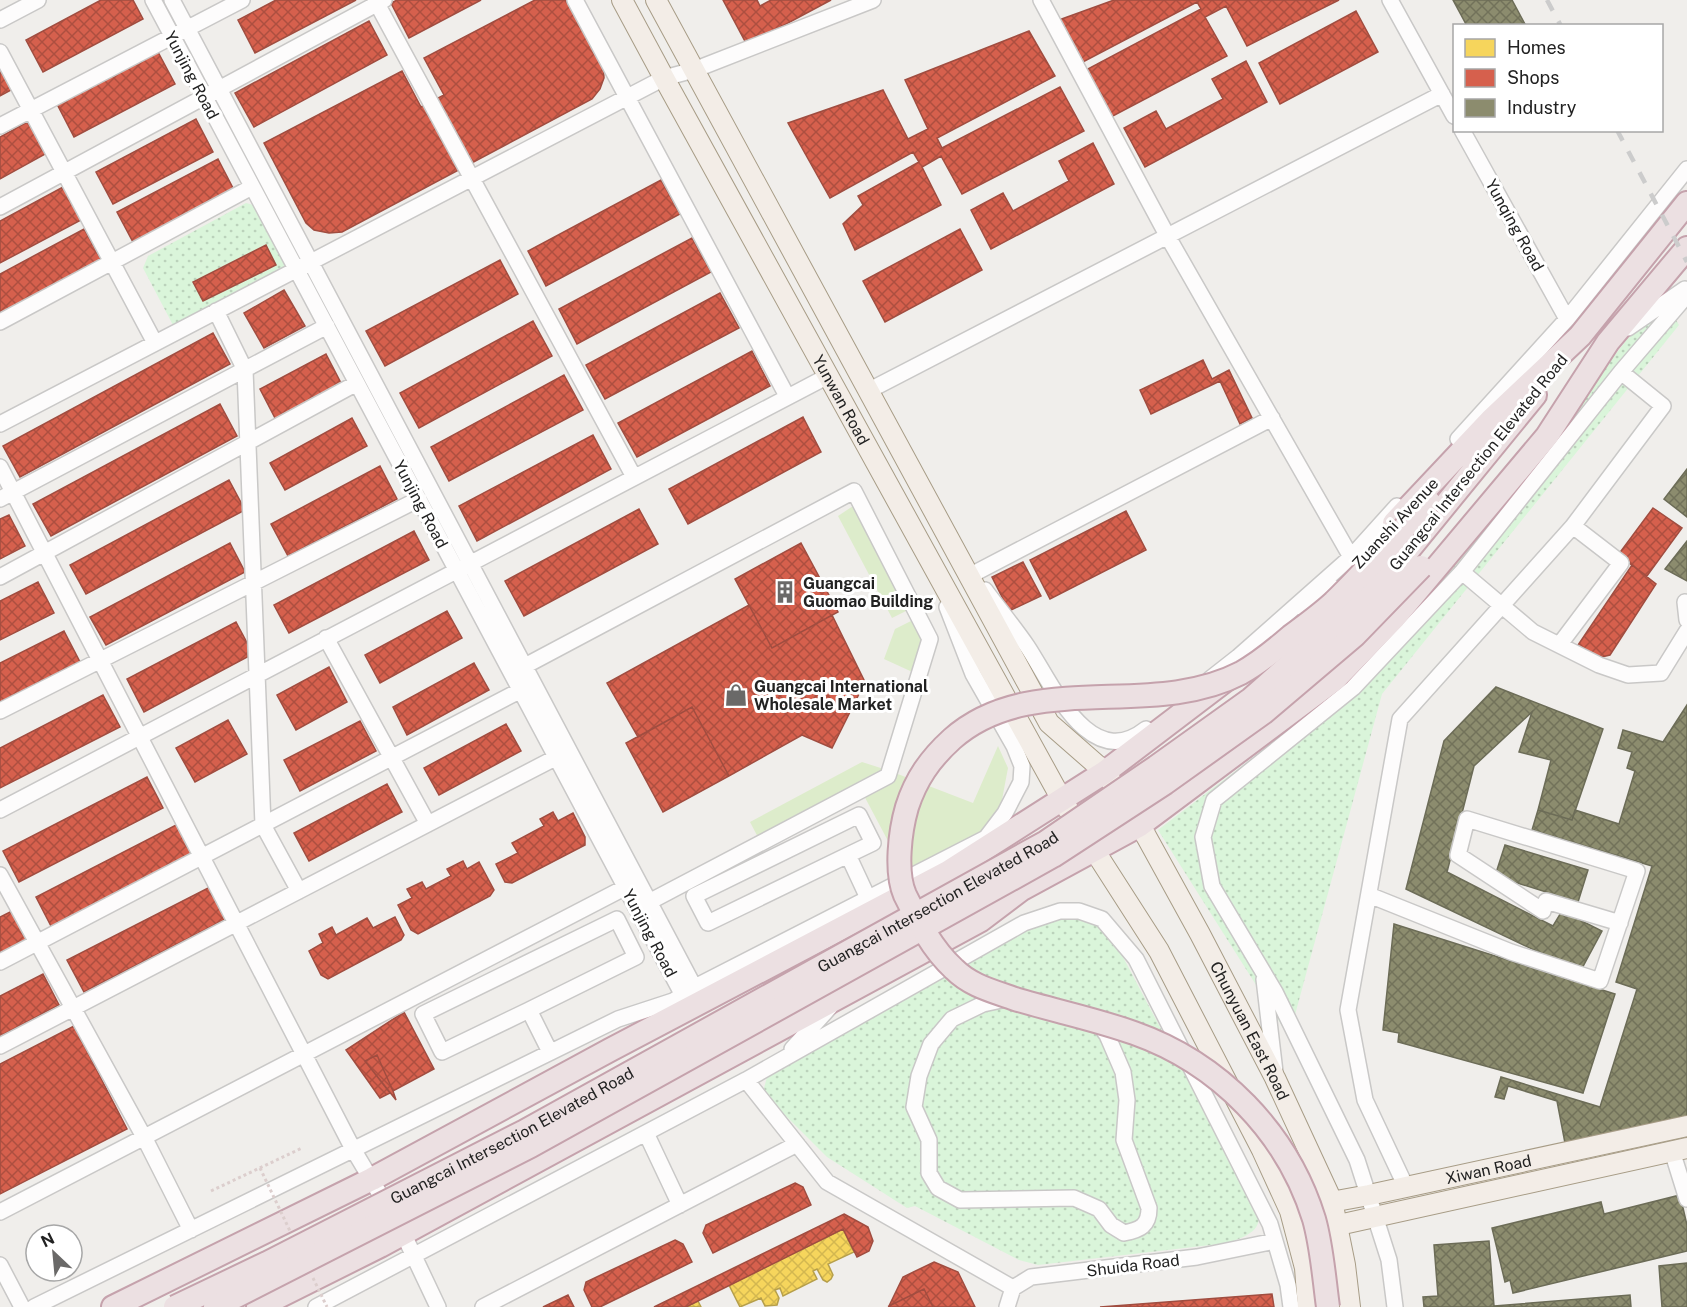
<svg xmlns="http://www.w3.org/2000/svg" width="1687" height="1307" viewBox="0 0 1687 1307" font-family="'Public Sans',sans-serif">
<defs>
<pattern id="park-dots" width="8" height="8" patternUnits="userSpaceOnUse" patternTransform="scale(1.5)"><rect width="8" height="8" fill="#daf5da"/><path d="M2 2h.1M6 6h.1" fill="none" stroke="#bbd2bb" stroke-width="1.8" stroke-linecap="round"/></pattern>
<pattern id="homes-cross-hatch" width="8" height="8" patternUnits="userSpaceOnUse" patternTransform="scale(1.5)"><rect width="8" height="8" fill="#f6d55c"/><path d="M0 0l8 8M0 8l8-8" fill="none" stroke="#d3b750"/></pattern>
<pattern id="shops-cross-hatch" width="8" height="8" patternUnits="userSpaceOnUse" patternTransform="scale(1.5)"><rect width="8" height="8" fill="#d6604d"/><path d="M0 0l8 8M0 8l8-8" fill="none" stroke="#ad4f40"/></pattern>
<pattern id="industry-cross-hatch" width="8" height="8" patternUnits="userSpaceOnUse" patternTransform="scale(1.5)"><rect width="8" height="8" fill="#8c8c6e"/><path d="M0 0l8 8M0 8l8-8" fill="none" stroke="#72725a"/></pattern>
</defs>
<rect width="100%" height="100%" fill="#f0eeeb"/>
<!-- grass -->
<path fill="#ddeccb" d="M859 502 914 607 892 618 838 516Z
M919 617 930 639 919 675 884 659 895 629Z
M998 746 1008 768 1001 805 984 833 905 873 861 790 761 843 750 822 862 762 890 771 973 803Z"/>
<!-- park -->
<path fill="url(#park-dots)" d="M246 203 257 206 289 267 174 327 143 268 148 256Z
M1661 295 1679 325 1382 694 1289 1037 1158 830 1322 705 1490 518Z
M1061 915 1097 923 1113 938 1259 1215C1260 1233 1243 1237 1228 1243L1038 1265 1019 1260 915 1206 907 1208 827 1157 773 1103 764 1088 767 1077 1039 923Z"/>
<!-- homes -->
<path fill="url(#homes-cross-hatch)" stroke="#b69f4b" stroke-width="1.5" d="M843 1229 854 1252 828 1264 833 1275 831 1279 827 1282 823 1280 817 1269 813 1271 817 1279 783 1296 780 1288 775 1290 779 1298 777 1305 765 1306 761 1298 740 1307 729 1285Z
M698 1301 701 1307H686Z"/>
<!-- shops -->
<path fill="url(#shops-cross-hatch)" stroke="#a04d40" stroke-width="1.5" d="M101 0H133L143 19 43 72 26 40Z
M276 0H356L255 53 238 20Z
M397 0H481L409 38 391 3Z
M535 0H570L603 64 604 78 600 89 592 99 342 232 329 233 314 230 306 223 264 143 402 71 421 107 444 95 424 58Z
M723 0H757L760 6 771 0H831L747 45Z
M1114 0H1339L1247 46 1226 6 1205 17 1227 56 1109 118 1084 71 1201 9 1197 2 1081 63 1059 20Z
M1356 11 1378 52 1280 104 1259 63Z
M369 21 387 55 254 127 235 93Z
M1029 31 1055 76 937 138 942 148 1060 87 1084 131 962 194 941 156 922 167 941 205 855 250 843 224 863 205 858 196 919 162 913 152 830 198 788 123 883 90 908 139 928 129 905 80Z
M158 52 175 84 74 137 57 104Z
M1246 61 1267 102 1145 167 1124 128 1156 111 1166 129 1223 99 1212 79Z
M0 64 13 89 0 96Z
M196 119 213 152 113 204 96 172Z
M29 121 47 153 0 179V137Z
M1093 143 1114 184 991 249 971 210 1003 193 1013 211 1069 181 1059 161Z
M218 159 235 192 134 244 117 212Z
M661 180 680 214 546 286 528 251Z
M63 187 81 220 0 263V221Z
M84 229 102 261 0 316V274Z
M960 229 982 270 885 322 863 281Z
M692 238 711 272 577 344 559 309Z
M266 245 276 265 203 301 193 282Z
M500 260 518 294 385 366 366 331Z
M284 290 305 326 264 348 244 313Z
M720 293 739 328 605 399 586 365Z
M533 321 552 356 419 428 400 393Z
M213 333 230 364 20 477 3 446Z
M752 351 770 386 637 457 618 423Z
M326 354 342 385 276 420 260 389Z
M1203 360 1212 379 1229 370 1252 418 1240 424 1220 381 1151 414 1140 390Z
M564 375 583 410 449 481 431 447Z
M220 404 237 436 51 536 33 504Z
M803 417 821 452 688 524 669 489Z
M352 418 367 446 285 490 270 463Z
M593 435 611 469 477 541 459 506Z
M380 466 397 499 288 556 271 524Z
M229 480 245 510 86 594 70 565Z
M1653 508 1682 528 1647 576 1618 555Z
M639 509 658 544 524 616 505 581Z
M1126 511 1146 550 1050 599 1030 560Z
M9 515 25 546 0 559V519Z
M414 531 429 560 289 633 274 605Z
M230 543 245 572 106 645 90 617Z
M801 543 838 612 772 648 735 579Z
M1023 562 1041 596 1009 611 992 577Z
M1632 565 1656 584 1610 655 1593 659 1576 648Z
M38 582 54 613 0 640V601Z
M749 605 772 648 832 615 865 682 832 748 802 735 729 776 692 707 638 737 607 683Z
M447 611 462 638 380 683 365 655Z
M236 622 253 654 144 712 127 679Z
M64 631 80 662 0 703V663Z
M474 663 489 690 407 735 393 707Z
M329 667 347 702 296 730 277 695Z
M103 695 120 727 0 788V748Z
M692 707 729 776 663 812 626 743Z
M228 720 247 754 195 782 176 748Z
M360 721 376 751 300 791 284 760Z
M506 724 521 751 439 795 424 768Z
M147 777 163 808 19 882 3 851Z
M387 784 402 812 309 861 294 833Z
M553 812 558 821 573 813 585 837V845L512 883 505 882 496 864 518 853 512 843 544 826 540 819Z
M180 823 196 854 52 928 36 897Z
M463 861 467 869 479 862 494 890 490 896 418 934 411 930 398 905 412 898 407 889 422 882 426 889 451 876 447 869Z
M212 886 228 918 84 992 67 960Z
M12 911 28 942 0 956V917Z
M395 917 404 935 401 940 328 979 321 975 309 951 323 943 319 934 332 927 336 935 367 918 373 928Z
M43 974 59 1005 0 1036V996Z
M404 1012 434 1069 393 1091 377 1055 365 1061 390 1093 380 1098 346 1050Z
M74 1026 127 1129 0 1194V1064Z
M377 1055 393 1091 396 1100 365 1061Z
M795 1183 803 1187 811 1205 713 1253 703 1233 706 1225Z
M844 1214 868 1227 873 1241 869 1251 857 1257 843 1229 686 1307H654Z
M675 1240 683 1244 692 1262 600 1307H592L584 1290 586 1282Z
M934 1262 958 1272 975 1307H933L924 1289 889 1306 903 1277Z
M924 1289 933 1307H890L889 1306Z
M1272 1294 1274 1307H1100Z
M568 1295 574 1307H543Z"/>
<!-- industry -->
<path fill="url(#industry-cross-hatch)" stroke="#6c6c57" stroke-width="1.5" d="M1453 0H1512L1526 26H1467Z
M1687 469V517L1664 499Z
M1687 541V581L1665 569Z
M1496 687 1603 729 1572 820 1538 810 1551 760 1519 752 1532 712 1474 766 1447 872 1553 926 1562 911 1602 931 1580 972 1406 889 1444 741Z
M1687 705V1118L1565 1143 1557 1101 1508 1086 1504 1099 1495 1097 1501 1077 1600 1107 1637 989 1616 982 1652 866 1532 830 1538 810 1572 820 1575 810 1619 824 1635 771 1627 768 1632 752 1618 748 1623 730 1663 742Z
M1505 845 1588 870 1578 902 1495 876Z
M1394 924 1615 994 1583 1093 1398 1042 1399 1033 1383 1030Z
M1680 1195 1687 1225V1251L1513 1293 1510 1280 1505 1282 1492 1228 1601 1202 1604 1214Z
M1489 1241 1494 1306 1630 1295 1631 1307H1424L1423 1297 1438 1296 1434 1245Z
M1687 1263V1307H1662L1659 1266Z"/>
<g fill="none" stroke-linecap="round" stroke-linejoin="round">
<!-- minor casing -->
<g stroke="#c9c8c7" stroke-width="18">
<path id="minor" d="M153 0 687 1003
M172 0 699 996
M375 0 634 477
M575 0 787 396
M1041 0 1168 237 1351 557
M1390 0 1454 116
M0 20 38 0
M0 52 155 343
M0 126 242 0
M1462 130 1567 319
M0 207 384 0
M216 311 245 370 263 825 299 891
M0 322 252 187
M1628 328 1685 289
M868 391 1442 94
M0 424 664 78 694 70 873 0
M1458 439 1567 319 1687 169
M0 467 353 1149 403 1233 438 1307
M0 499 327 326
M1462 572 1533 632 1599 665 1628 675 1661 673 1687 631
M973 574 1272 418
M0 577 357 383
M985 590C999 609 1014 627 1027 646 1052 683 1089 774 1146 729
M1685 602 1687 620
M1304 609 1334 588
M326 638 428 824
M1560 644 1621 563 1573 526 1663 406 1621 372
M523 667 854 491 930 639 888 776 649 902
M1210 679 1238 657 1351 557 1397 506
M0 711 419 499
M0 810 828 376
M848 855 873 843 859 815 694 896 708 923 848 855 868 898
M0 875 144 1137 191 1230
M1369 895 1511 952 1600 981 1637 871 1467 819 1458 855 1543 911 1546 901 1620 923
M0 962 521 690
M1264 979 1275 1072
M1011 998 983 1004 952 1019 931 1044 919 1076 914 1107 929 1140V1173L938 1188 960 1200 1074 1198 1099 1209 1111 1225 1124 1233C1140 1230 1149 1226 1149 1208L1124 1140 1127 1100 1123 1072 1107 1035 1097 1022
M529 1010 636 957 617 919 423 1014 442 1052 529 1010 550 1052
M0 1046 557 757
M792 1049 830 1007
M746 1080 827 1182 1013 1288
M646 1133 680 1205
M1672 1151 1687 1199
M1406 1187 1365 1100 1348 1010 1400 719 1573 526
M0 1212 626 887
M0 1265 22 1307
M34 1307 618 1019 673 1001 695 987 986 838 1005 813 1021 782 1022 766 1014 746 973 674 947 607
M316 1307 746 1080 1024 923 1060 911H1079L1102 919 1136 959 1270 1224 1288 1285 1291 1307
M483 1307 797 1144
M1007 1307 1013 1288 1031 1277 1197 1257 1275 1241
M1395 1307 1389 1260 1357 1160 1275 992 1212 886 1203 837 1214 800 1353 688 1462 572 1621 372 1687 295"/>
</g>
<!-- major casing -->
<g stroke="#a79c86" stroke-width="22">
<g id="major">
<path id="s1" d="M622 0 664 78 1062 800 1159 951 1262 1150 1290 1211 1305 1268 1308 1307"/>
<path id="s2" d="M656 0 1049 723 1105 772 1140 825 1200 934 1275 1078 1332 1201 1345 1265 1350 1307"/>
<path id="s3" d="M1320 1204 1369 1195 1687 1126"/>
<path d="M1325 1228 1687 1148"/>
</g>
</g>
<!-- highway casing -->
<g stroke="#c5a2ac" stroke-width="26">
<path id="highway" d="M1394 523 1491 420 1580 336 1687 203
M1406 553 1535 395
M113 1307 372 1179 610 1050 948 872 1105 772 1226 680
M258 1307 380 1246 981 920 1022 889 1140 825 1334 680 1395 617 1547 436 1608 342 1687 248"/>
</g>
<!-- path -->
<path stroke="#dccecd" stroke-width="3" stroke-dasharray="3 3" stroke-linecap="butt" d="M211 1191 302 1148"/>
<!-- minor -->
<use href="#minor" stroke="#fdfcfc" stroke-width="15"/>
<!-- major -->
<use href="#major" stroke="#f3ede7" stroke-width="20"/>
<!-- highway -->
<use href="#highway" stroke="#ece0e2" stroke-width="22"/>
<!-- rail -->
<path stroke="#ccc" stroke-width="4.5" stroke-dasharray="12 12" stroke-linecap="butt" d="M1547 0 1561 26
M1617 130 1687 262"/>
<!-- highway-bridge casing -->
<g stroke="#c5a2ac" stroke-width="26" stroke-linecap="butt">
<g id="highway-bridge">
<path id="s4" d="M175 1307 267 1263 523 1132 1046 842 1156 767 1251 699 1340 620 1406 553"/>
<path d="M215 1307 531 1146 1053 856 1165 783 1263 713 1355 635 1421 567"/>
<path d="M1328 1307C1324 1278 1322 1247 1314 1219 1287 1132 1219 1063 1134 1033 1095 1019 1055 1011 1015 999 993 991 971 986 954 969 932 949 918 921 905 895 895 872 900 831 907 807 916 779 930 759 952 739 1031 669 1151 720 1241 673 1259 663 1276 649 1291 636 1306 625 1321 614 1334 602 1367 570 1397 535 1429 502"/>
</g>
</g>
<!-- path-bridge -->
<path stroke="#dccecd" stroke-width="3" stroke-dasharray="3 3" stroke-linecap="butt" d="M260 1168 290 1231
M313 1278 327 1307"/>
<!-- highway-bridge -->
<use href="#highway-bridge" stroke="#ece0e2" stroke-width="22"/>
</g>
<!-- icons -->
<defs>
<g id="building-bare" transform="scale(1.8)"><path d="M-4-6H4V6H1V3H-1V6H-4ZM-2.5-4.3h1.7v1.8h-1.7ZM.8-4.3h1.7v1.8H.8ZM-2.5-1h1.7V.8h-1.7ZM.8-1h1.7V.8H.8Z" fill="#6a6968" stroke="#fff" stroke-width="2.5" paint-order="stroke"/></g>
<g id="shop-bare" transform="scale(1.8)"><path d="M-5-2.5h2.3a2.7 3.5 0 0 1 5.4 0H5L5.5 6h-11ZM-1.5-2.5h3a1.5 2.3 0 0 0-3 0Z" fill="#6a6968" stroke="#fff" stroke-width="2.5" paint-order="stroke"/></g>
</defs>
<g fill-rule="evenodd">
<use href="#building-bare" x="785" y="592"/>
<use href="#shop-bare" x="736" y="695"/>
</g>
<g text-anchor="middle" stroke-width="6" stroke-linejoin="round" paint-order="stroke">
<!-- street labels -->
<g font-size="16" fill="#222" stroke="#fff">
<text transform="translate(192 75) rotate(62)" y="6">Yunjing Road</text>
<text transform="translate(1515 225) rotate(61)" y="6">Yunqing Road</text>
<text dy="6" stroke="none"><textPath href="#s1" startOffset="456">Yunwan Road</textPath></text>
<text transform="translate(1478 462) rotate(-51)" y="6">Guangcai Intersection Elevated Road</text>
<text transform="translate(421 504) rotate(62)" y="6">Yunjing Road</text>
<text transform="translate(1395 523) rotate(-47)" y="6">Zuanshi Avenue</text>
<text dy="6" stroke="none"><textPath href="#s4" startOffset="864">Guangcai Intersection Elevated Road</textPath></text>
<text transform="translate(650 933) rotate(62)" y="6">Yunjing Road</text>
<text dy="6" stroke="none"><textPath href="#s2" startOffset="1194">Chunyuan East Road</textPath></text>
<text dy="6" stroke="none"><textPath href="#s4" startOffset="378">Guangcai Intersection Elevated Road</textPath></text>
<text dy="6" stroke="none"><textPath href="#s3" startOffset="172">Xiwan Road</textPath></text>
<text transform="translate(1133 1265) rotate(-7)" y="6">Shuida Road</text>
</g>
<!-- poi labels -->
<g font-size="16" font-weight="bold" fill="#222" stroke="#fff" text-anchor="start">
<text x="803" y="589">Guangcai<tspan x="803" dy="18">Guomao Building</tspan></text>
<text x="754" y="692">Guangcai International<tspan x="754" dy="18">Wholesale Market</tspan></text>
</g>
</g>
<!-- legend -->
<rect x="1453" y="24" width="210" height="108" fill="#ffffff" stroke="#a7a7a7" stroke-width="1.5"/>
<rect x="1465" y="39" width="30" height="18" fill="#f6d55c" stroke="#a7a7a7" stroke-width="1.5"/>
<text x="1507" y="54" font-size="18" fill="#222222">Homes</text>
<rect x="1465" y="69" width="30" height="18" fill="#d6604d" stroke="#a7a7a7" stroke-width="1.5"/>
<text x="1507" y="84" font-size="18" fill="#222222">Shops</text>
<rect x="1465" y="99" width="30" height="18" fill="#8c8c6e" stroke="#a7a7a7" stroke-width="1.5"/>
<text x="1507" y="114" font-size="18" fill="#222222">Industry</text>
<!-- north arrow -->
<g transform="translate(54 1253) rotate(334)"><circle r="28" fill="#ffffff" stroke="#a7a7a7" stroke-width="1.5"/>
<path d="M0-4.5L10 22L0 15L-10 22Z" fill="#6a6968"/>
<text y="-9" font-size="16" font-weight="bold" text-anchor="middle" fill="#222222">N</text>
</g>
</svg>
